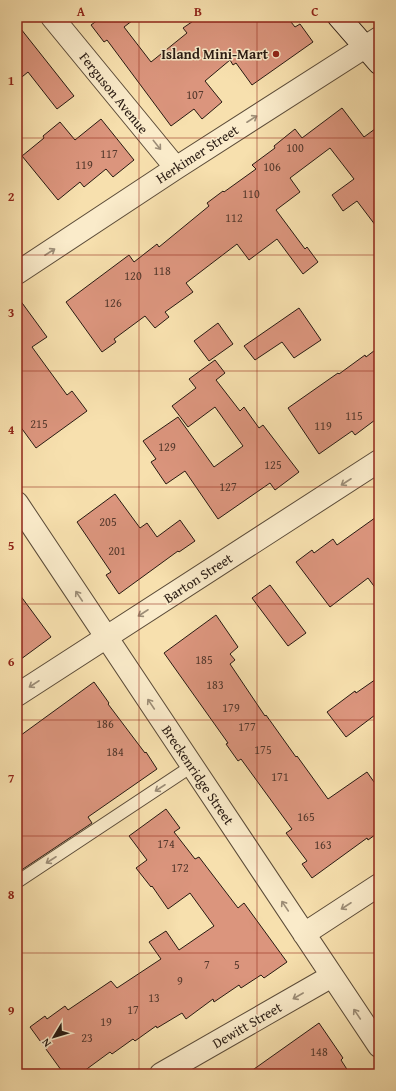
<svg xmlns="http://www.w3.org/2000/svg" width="396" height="1091" viewBox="0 0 396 1091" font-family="'Gentium Book Plus',serif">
<rect width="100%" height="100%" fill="#f7e0ae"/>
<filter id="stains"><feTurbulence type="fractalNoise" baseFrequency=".005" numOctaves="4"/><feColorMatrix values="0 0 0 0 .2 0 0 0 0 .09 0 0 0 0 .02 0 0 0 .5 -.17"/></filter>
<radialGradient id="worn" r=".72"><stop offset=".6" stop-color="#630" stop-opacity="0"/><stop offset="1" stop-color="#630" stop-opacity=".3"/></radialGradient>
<!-- building -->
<path fill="#db957d" stroke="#281a12" d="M102 17H137L124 27 151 62 187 33 183 28 199 17H287L295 27 300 24 313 42 252 85 236 63 233 65 230 60 205 81 222 102 202 119 194 109 171 126 107 40 104 42 91 25Z
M17 24 74 96 57 109 28 72 17 81Z
M342 108 364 137 379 126V230L357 201 343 211 332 195 354 179 330 148 290 178 300 192 276 210 305 249 307 247 318 262 303 274 277 239 249 260 237 244 186 283 193 292 165 312 169 317 155 328 145 316 114 339 116 342 102 352 66 302 129 255 134 262 157 244 159 247 209 206 207 203 223 191 224 192 256 169 252 165 275 148 274 146 295 129 302 138Z
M101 119 134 160 113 177 106 169 84 187 80 182 58 200 22 156 44 138 43 136 60 122 75 140Z
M17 296 47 337 32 347 67 395 72 391 87 411 36 448 17 422Z
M299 308 321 340 294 358 282 342 255 360 244 346Z
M218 323 233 344 209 361 194 341Z
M379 347V417L355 435 352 431 319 454 288 408 338 373 339 374 365 355 366 357Z
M215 360 225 373 216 380 240 411 244 407 259 428 263 425 299 472 275 490 270 483 218 519 185 471 166 484 151 462 156 459 143 441 178 417 214 467 243 446 215 407 188 427 172 406 196 388 189 379Z
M115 494 140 528 147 523 157 537 180 520 195 541 179 552 178 551 119 594 106 575 111 572 77 522Z
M379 515V593L368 578 330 607 296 562 312 550 314 553 333 539 337 545Z
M270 585 306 633 288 646 252 598Z
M17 591 51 637 17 662Z
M216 615 238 647 230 654 235 660 230 664 265 716 266 715 296 757 297 756 328 799 367 772 379 789V832L368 840 367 838 312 878 302 864 307 861 286 833 292 829 241 759 238 761 226 744 228 743 164 653Z
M379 677V712L346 737 327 712 355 691 356 693Z
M94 682 109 703 108 704 145 753 146 752 157 769 88 817 92 823 17 873V738Z
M166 809 180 828 174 832 195 859 199 857 238 908 244 903 287 962 264 978 261 975 241 988 239 985 214 1002 213 999 186 1019 182 1013 157 1028 156 1026 135 1041 133 1039 112 1054 110 1052 80 1074H64L30 1027 45 1016 47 1019 65 1006 68 1010 111 981 117 988 161 959 149 942 166 931 179 950 214 926 190 893 168 909 152 886 151 887 136 868 147 860 129 836Z
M319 1023 343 1058 341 1060 350 1074H247Z"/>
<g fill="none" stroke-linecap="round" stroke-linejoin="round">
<!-- lane casing -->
<g stroke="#5c4c39" stroke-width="14">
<path id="lane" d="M17 881 20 880 192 766"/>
</g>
<!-- street casing -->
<g stroke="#5c4c39" stroke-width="24">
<path id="street" d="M52 17 176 168
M17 273 176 168 379 38
M17 503 379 1046
M17 695 379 461
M304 934 379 885
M161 1074 332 976"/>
</g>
<!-- secondary casing -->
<g stroke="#281a12" stroke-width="24">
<path id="secondary" d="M339 17 379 63"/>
</g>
<!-- lane -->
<use href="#lane" stroke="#faebca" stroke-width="12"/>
<!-- street -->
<use href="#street" stroke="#faebca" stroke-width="22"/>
<!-- secondary -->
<use href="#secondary" stroke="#faebca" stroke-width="22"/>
</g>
<!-- one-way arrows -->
<defs><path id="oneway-shaft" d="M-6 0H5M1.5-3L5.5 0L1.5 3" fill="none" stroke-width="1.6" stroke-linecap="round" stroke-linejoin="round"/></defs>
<g stroke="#9c8d77">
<use href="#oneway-shaft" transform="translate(252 119) rotate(-33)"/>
<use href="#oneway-shaft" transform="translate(157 145) rotate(51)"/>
<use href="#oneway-shaft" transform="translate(50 252) rotate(-33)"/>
<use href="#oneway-shaft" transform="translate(346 482) rotate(147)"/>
<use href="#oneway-shaft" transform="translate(79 596) rotate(-124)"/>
<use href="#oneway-shaft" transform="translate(143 613) rotate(147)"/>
<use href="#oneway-shaft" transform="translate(34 684) rotate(147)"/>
<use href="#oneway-shaft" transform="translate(151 704) rotate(-124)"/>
<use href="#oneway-shaft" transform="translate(160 788) rotate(147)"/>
<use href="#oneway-shaft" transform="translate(51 860) rotate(147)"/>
<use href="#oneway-shaft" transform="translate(285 906) rotate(-124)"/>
<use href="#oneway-shaft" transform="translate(346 906) rotate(147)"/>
<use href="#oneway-shaft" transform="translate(298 996) rotate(150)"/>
<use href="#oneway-shaft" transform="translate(357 1014) rotate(-124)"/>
</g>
<!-- grid -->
<path fill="none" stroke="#8f2418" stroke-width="1" stroke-opacity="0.55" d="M139 17V1074M257 17V1074M17 138H379M17 255H379M17 371H379M17 487H379M17 604H379M17 720H379M17 836H379M17 953H379"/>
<!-- markers -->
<circle fill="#8f2418" stroke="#faebca" stroke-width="1.5" cx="276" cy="54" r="4"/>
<g text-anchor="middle" stroke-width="3" stroke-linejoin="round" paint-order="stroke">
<!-- number labels -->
<g font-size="12" fill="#55392d">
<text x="195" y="99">107</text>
<text x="295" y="152">100</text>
<text x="109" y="158">117</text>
<text x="84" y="169">119</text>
<text x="272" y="171">106</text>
<text x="251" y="198">110</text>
<text x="234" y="222">112</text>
<text x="162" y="275">118</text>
<text x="133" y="280">120</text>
<text x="113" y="307">126</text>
<text x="354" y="420">115</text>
<text x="39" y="428">215</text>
<text x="323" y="430">119</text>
<text x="167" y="451">129</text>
<text x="273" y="469">125</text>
<text x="228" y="491">127</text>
<text x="108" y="526">205</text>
<text x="117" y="555">201</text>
<text x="204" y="664">185</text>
<text x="215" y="689">183</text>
<text x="231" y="712">179</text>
<text x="105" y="728">186</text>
<text x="247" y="731">177</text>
<text x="263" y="754">175</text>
<text x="115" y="756">184</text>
<text x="280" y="781">171</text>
<text x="306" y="821">165</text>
<text x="166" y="848">174</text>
<text x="323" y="849">163</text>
<text x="180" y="872">172</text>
<text x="207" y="969">7</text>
<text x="237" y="969">5</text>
<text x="180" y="985">9</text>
<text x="154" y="1002">13</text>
<text x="133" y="1014">17</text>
<text x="106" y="1026">19</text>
<text x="87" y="1042">23</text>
<text x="319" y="1056">148</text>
</g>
<!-- poi labels -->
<g font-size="14" font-weight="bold" fill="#281a12" stroke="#faebca" text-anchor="end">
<text x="268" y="59">Island Mini-Mart</text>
</g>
<!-- street labels -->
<g font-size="14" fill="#281a12" stroke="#faebca">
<text transform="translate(114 93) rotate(51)" y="5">Ferguson Avenue</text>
<text transform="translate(197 154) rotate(-33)" y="5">Herkimer Street</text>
<text transform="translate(198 578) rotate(-33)" y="5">Barton Street</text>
<text transform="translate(198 775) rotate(56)" y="5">Breckenridge Street</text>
<text transform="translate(247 1025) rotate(-30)" y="5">Dewitt Street</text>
</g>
</g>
<!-- margin -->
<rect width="396" height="1091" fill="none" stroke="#f7e0ae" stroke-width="44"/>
<!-- north arrow -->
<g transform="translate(54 1037) rotate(232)" stroke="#faebca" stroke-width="3" paint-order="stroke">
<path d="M0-3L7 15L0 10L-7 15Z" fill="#281a12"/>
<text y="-6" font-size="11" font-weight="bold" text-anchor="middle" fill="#281a12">N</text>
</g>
<rect x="22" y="22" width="352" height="1047" fill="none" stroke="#8f2418" stroke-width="1.5"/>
<g font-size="13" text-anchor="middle" font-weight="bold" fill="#8f2418">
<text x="81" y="16">A</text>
<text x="198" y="16">B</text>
<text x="315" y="16">C</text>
<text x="11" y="85">1</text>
<text x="11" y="201">2</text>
<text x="11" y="317">3</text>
<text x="11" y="434">4</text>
<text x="11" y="550">5</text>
<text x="11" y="666">6</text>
<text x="11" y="783">7</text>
<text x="11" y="899">8</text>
<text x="11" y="1015">9</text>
</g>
<rect width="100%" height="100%" filter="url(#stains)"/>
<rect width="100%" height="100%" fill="url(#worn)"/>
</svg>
